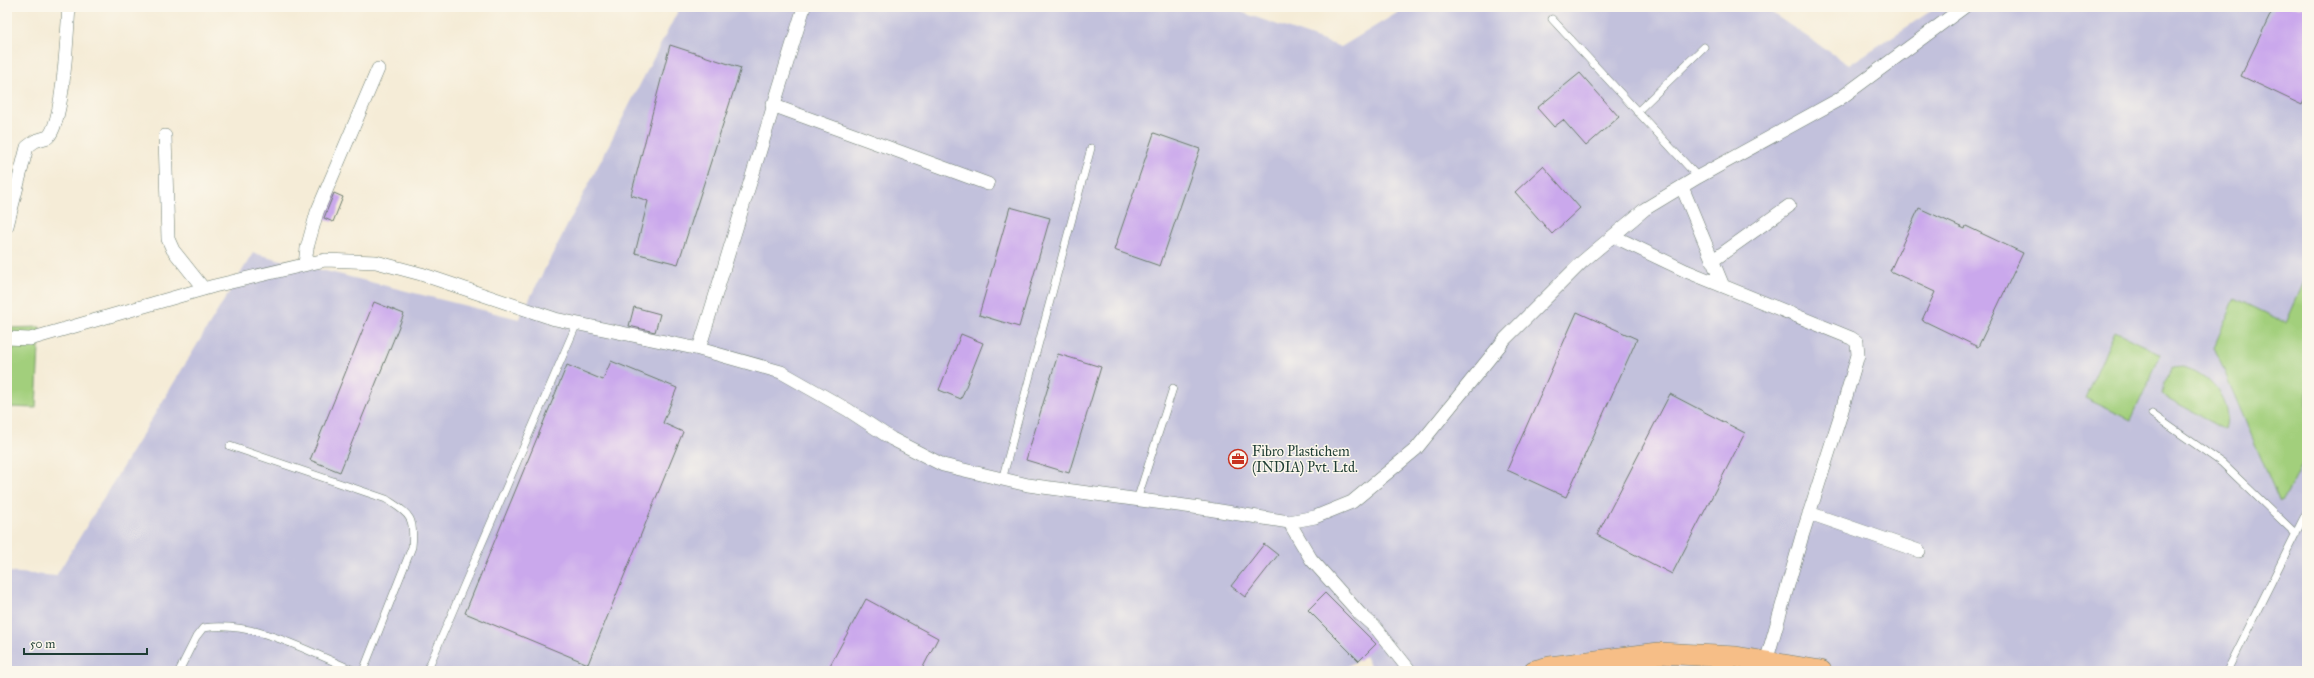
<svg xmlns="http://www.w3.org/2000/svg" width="2314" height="678" viewBox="0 0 2314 678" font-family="'IM FELL Great Primer',serif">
<rect width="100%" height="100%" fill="#fbf7ec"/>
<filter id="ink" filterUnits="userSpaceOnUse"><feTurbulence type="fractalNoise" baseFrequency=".025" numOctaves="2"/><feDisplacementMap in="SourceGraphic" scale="8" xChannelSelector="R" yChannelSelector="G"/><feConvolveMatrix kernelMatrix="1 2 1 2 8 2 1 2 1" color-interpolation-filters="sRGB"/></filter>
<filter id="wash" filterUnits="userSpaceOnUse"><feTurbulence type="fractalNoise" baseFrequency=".012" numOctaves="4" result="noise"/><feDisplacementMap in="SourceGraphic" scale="16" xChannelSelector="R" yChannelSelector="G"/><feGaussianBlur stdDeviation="0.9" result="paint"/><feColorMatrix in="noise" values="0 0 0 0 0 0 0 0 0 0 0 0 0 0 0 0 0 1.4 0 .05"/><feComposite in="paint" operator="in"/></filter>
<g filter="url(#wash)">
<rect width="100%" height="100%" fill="#f5ecd7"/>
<!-- industrial -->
<path fill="#c2c1dc" d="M680 7H1226L1341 47 1407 7H1763L1849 65 1937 7H2307V671H1373L1365 656 1339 671H7V572L56 576 253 253 519 319Z"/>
<!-- green -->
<path fill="#a2cf7c" stroke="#608658" d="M2307 275V454L2288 494 2280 503 2214 347 2235 298 2286 323Z
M40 327 36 408 7 407V328Z
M2115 331 2161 354 2131 420 2085 398Z
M2182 367C2208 372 2234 401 2225 429L2162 395 2164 383 2173 368Z"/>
<g id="blocks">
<!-- building -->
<path fill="#caa8ec" d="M2274 7H2307V94L2302 105 2241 76Z
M670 45 741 68 678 264 635 253 648 201 631 195Z
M1580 73 1619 117 1586 146 1563 120 1554 127 1537 108Z
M1154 133 1200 149 1160 266 1114 250Z
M1543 166 1580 208 1552 234 1515 192Z
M334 193 343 197 333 222 324 218Z
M1010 207 1050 218 1019 327 979 315Z
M1919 208 1965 229 1966 226 2023 253 1978 347 1922 320 1935 292 1890 271Z
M374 302 404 314 340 472 310 460Z
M634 307 660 314 655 332 629 326Z
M1577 312 1637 339 1566 497 1507 470Z
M961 334 983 343 961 399 939 390Z
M1058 354 1101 367 1069 473 1026 460Z
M611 361 677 388 663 423 683 432 588 664 465 613 567 365 603 380Z
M1670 394 1745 433 1672 574 1597 535Z
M1264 544 1278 555 1245 597 1231 586Z
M1325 593 1376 644 1359 661 1308 610Z
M866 599 938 638 921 671H827Z"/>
</g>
</g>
<g filter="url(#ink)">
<use href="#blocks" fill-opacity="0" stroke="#6a7a6d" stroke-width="1"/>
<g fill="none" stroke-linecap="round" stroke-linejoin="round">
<!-- lane casing -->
<g stroke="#6a7a6d" stroke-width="8">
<path id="lane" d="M1552 19 1698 177
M1637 112 1704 47
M2152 414 2222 463 2296 534
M230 446 386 499C410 515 415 516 412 547L363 671
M1002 480 1091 148
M1137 500 1173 388
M179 671 196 637 203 628C256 620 308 652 356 671
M427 671 577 323
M2227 671 2307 511"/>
</g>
<!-- street casing -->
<g stroke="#6a7a6d" stroke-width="14">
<path id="street" d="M772 105 988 184
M165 136 168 239 173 250 204 289
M1682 187 1723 286
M7 226 27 147 35 141 48 137C64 122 67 32 69 7
M1613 236 1686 271 1851 338 1857 342 1858 355 1840 417 1802 536 1766 662
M1712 261 1789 206
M305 264 307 248 317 212 378 69
M7 338 30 339 214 286 325 260 376 262 421 274 555 319 699 349 781 372 848 410 892 439 943 465 1028 485 1208 509 1289 522 1315 517 1352 502 1416 449 1505 339 1582 262 1645 209 1698 177 1838 100 1964 7
M699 349 804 7
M1809 513 1919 551
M1289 522 1311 559 1360 614 1376 628 1410 671"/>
</g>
<!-- primary casing -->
<g stroke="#6a7a6d" stroke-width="22">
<path id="primary" d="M1534 671 1550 667 1659 653 1736 657 1821 671"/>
</g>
<!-- lane -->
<use href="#lane" stroke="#fff" stroke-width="7"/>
<!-- street -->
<use href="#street" stroke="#fff" stroke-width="13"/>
<!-- primary -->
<use href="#primary" stroke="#f6be87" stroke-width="21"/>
</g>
</g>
<!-- icons -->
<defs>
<g id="office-ring" transform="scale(1)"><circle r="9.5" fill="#fbf7ec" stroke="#c8321e" stroke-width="1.5"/><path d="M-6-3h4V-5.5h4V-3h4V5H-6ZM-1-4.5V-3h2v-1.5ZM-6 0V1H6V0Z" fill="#c8321e"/></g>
</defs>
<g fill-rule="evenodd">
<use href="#office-ring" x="1238" y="459"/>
</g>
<g text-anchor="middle" stroke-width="3" stroke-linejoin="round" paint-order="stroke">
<!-- poi labels -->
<g font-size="14" fill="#1f3d34" stroke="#fbf7ec" text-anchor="start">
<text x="1252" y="456">Fibro Plastichem<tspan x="1252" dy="16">(INDIA) Pvt. Ltd.</tspan></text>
</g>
</g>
<!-- margin -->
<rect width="2314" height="678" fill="none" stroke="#fbf7ec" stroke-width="24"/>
<!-- scale -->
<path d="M24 648v6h123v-6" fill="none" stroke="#1f3d34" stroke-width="2"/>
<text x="30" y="648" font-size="12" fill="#1f3d34" stroke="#fbf7ec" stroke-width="3" paint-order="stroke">50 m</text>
</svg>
